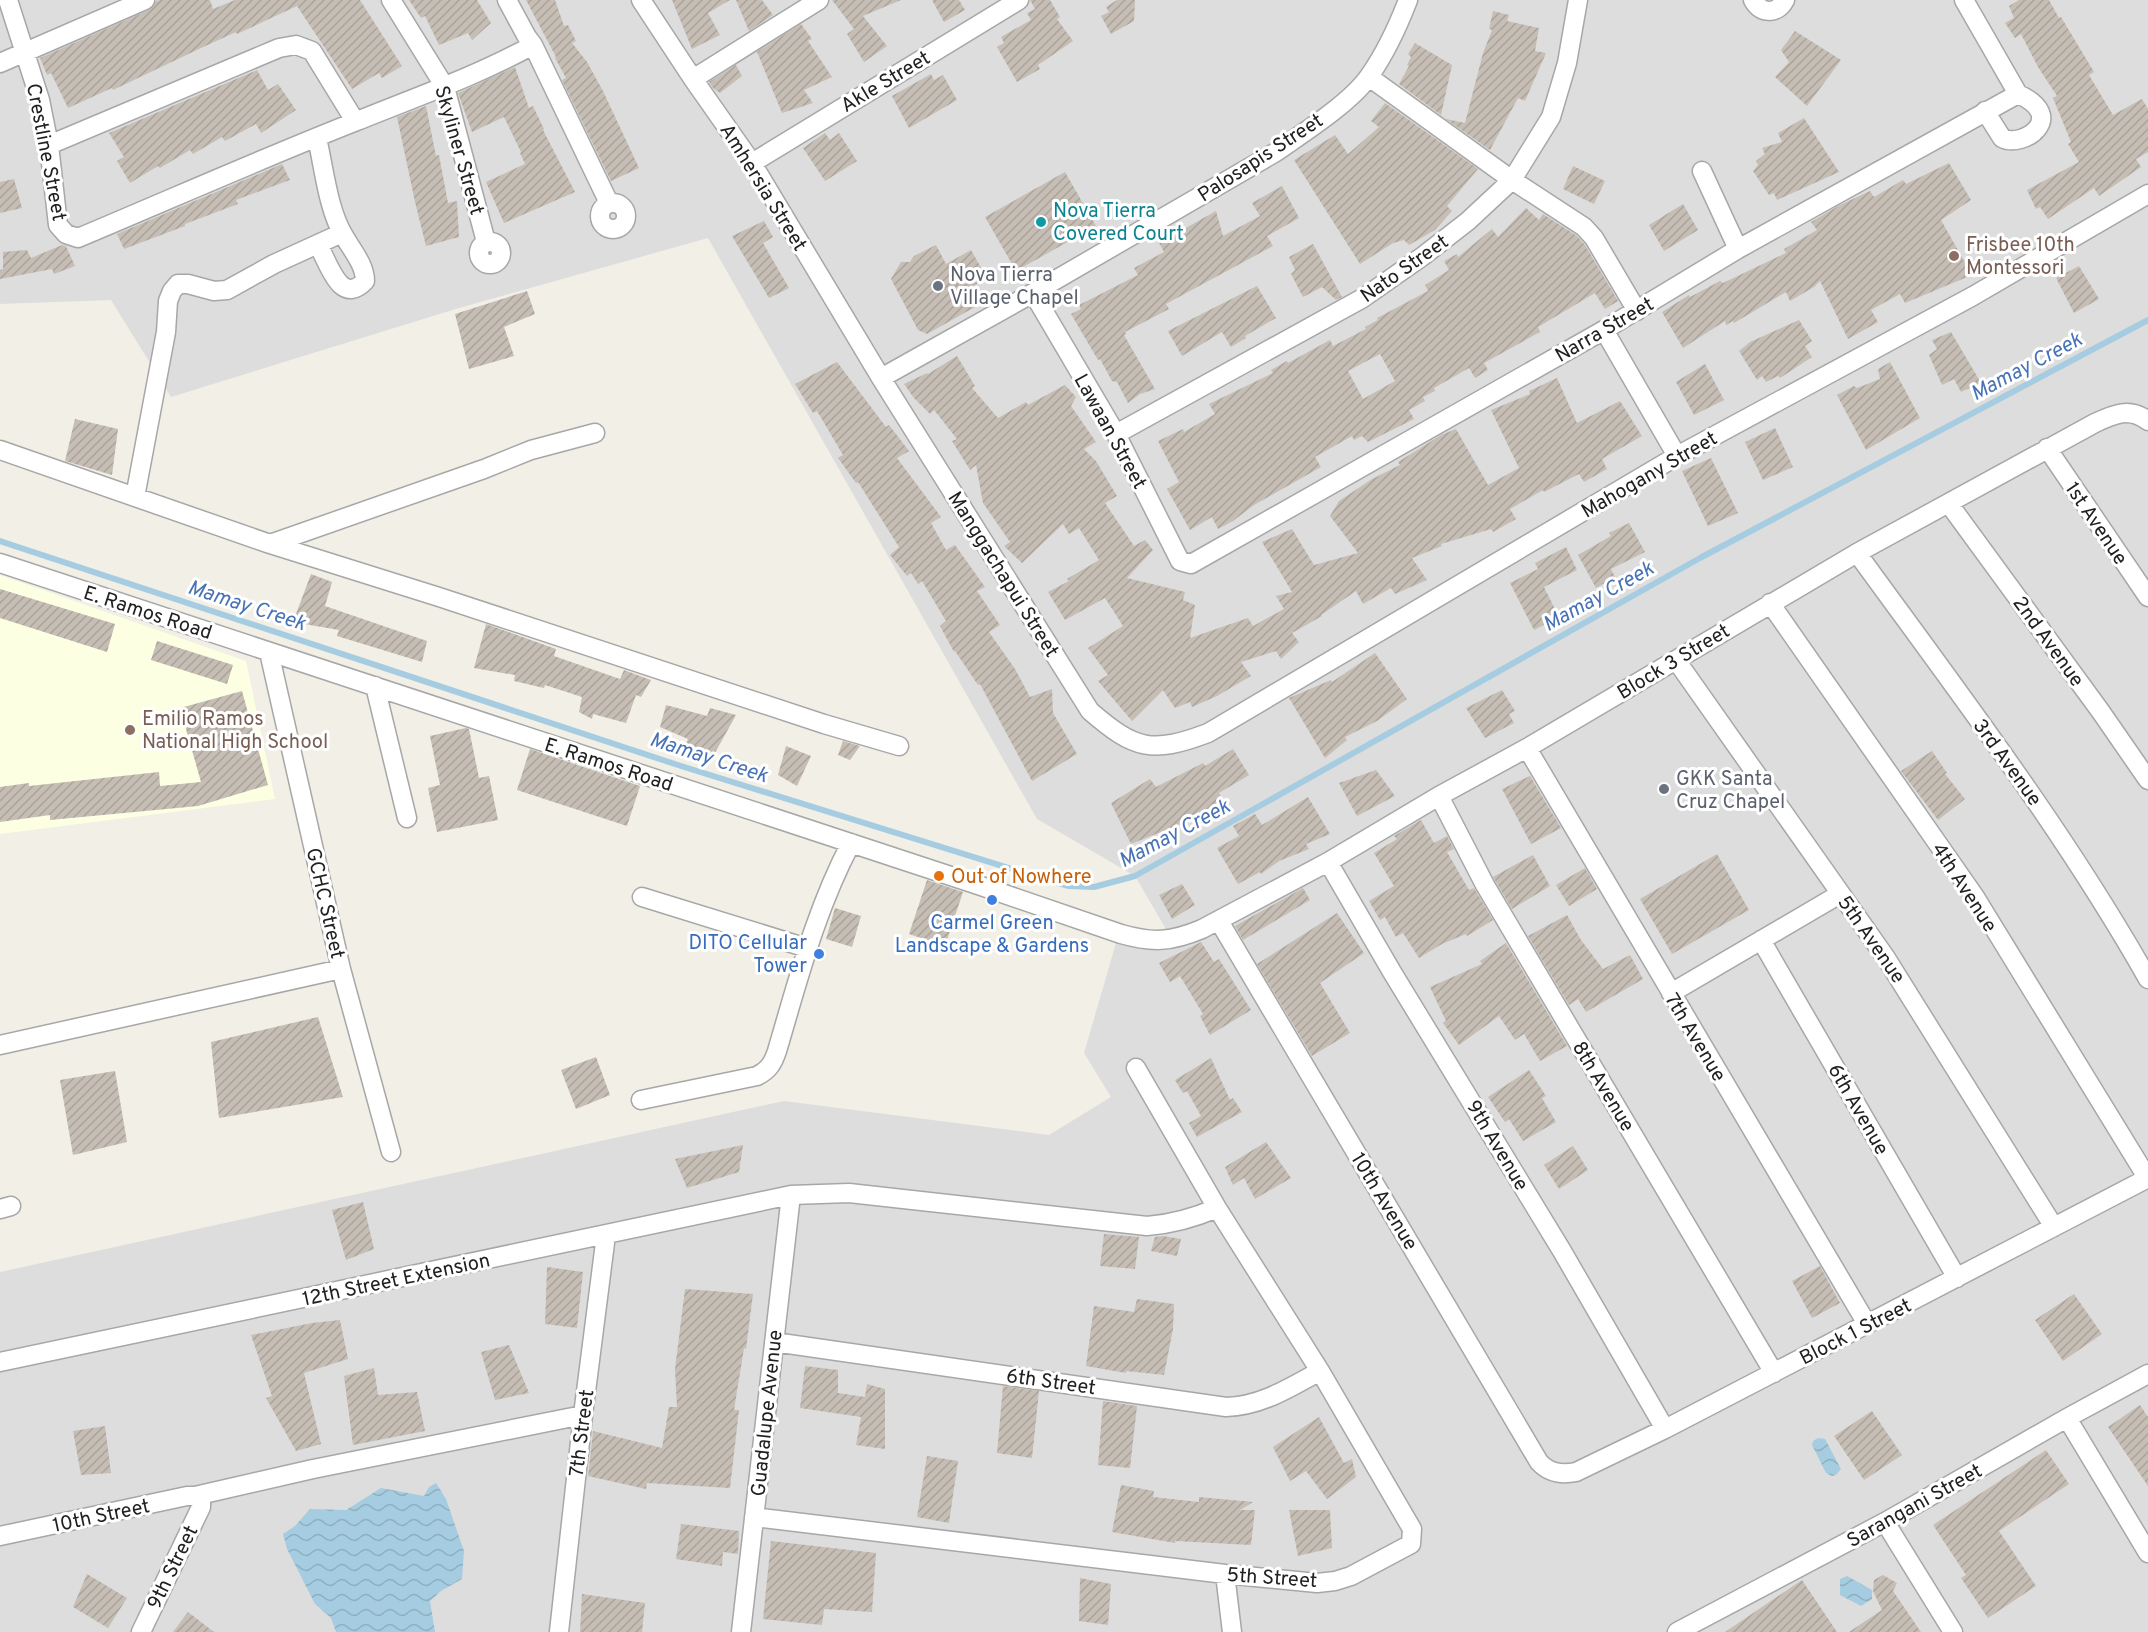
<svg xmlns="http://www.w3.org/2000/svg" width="2148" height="1632" viewBox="0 0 2148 1632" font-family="Overpass,sans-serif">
<defs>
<pattern id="water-waves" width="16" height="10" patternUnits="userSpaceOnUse" patternTransform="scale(1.5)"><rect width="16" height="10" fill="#a5cce0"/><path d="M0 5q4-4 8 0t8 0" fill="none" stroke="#8eafc0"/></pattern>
<pattern id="building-hatch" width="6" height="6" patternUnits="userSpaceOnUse" patternTransform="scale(1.5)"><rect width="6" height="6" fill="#c6beb5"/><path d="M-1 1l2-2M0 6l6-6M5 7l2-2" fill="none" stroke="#aaa39b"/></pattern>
</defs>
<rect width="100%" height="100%" fill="#f1efe6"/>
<!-- residential -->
<path fill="#dedddd" d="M0 0H2148V1632H0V1272L784 1101 1049 1135 1111 1097 1084 1053 1116 943 1159 951 1177 948 1135 876 1037 819 708 238 459 308 171 397 111 300 0 304Z"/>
<!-- education -->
<path fill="#fcffe2" d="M0 575 246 661 275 799 0 834Z"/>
<!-- water -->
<path fill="url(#water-waves)" d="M1818 1438 1825 1439 1841 1469 1836 1475 1832 1476 1826 1473 1812 1445 1813 1441Z
M436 1483 446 1499 464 1551 462 1579 441 1591 430 1601 435 1632H336L331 1618 315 1604 287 1549 283 1534 295 1526 310 1509 346 1510 381 1488 424 1496 429 1487Z
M1847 1576 1872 1590V1599L1861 1606 1840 1595V1579Z"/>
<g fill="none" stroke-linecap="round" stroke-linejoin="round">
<!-- stream -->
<path stroke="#a5cce0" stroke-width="6" d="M0 541 681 766 1041 878 1069 886 1094 887 1135 876 1700 558 2148 320"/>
</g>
<!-- building -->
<path fill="url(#building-hatch)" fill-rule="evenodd" d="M160 0H210L213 9 235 0H360L402 66 382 78 379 73 352 89 297 6 237 34 236 32 201 48 113 90 112 88 68 108 51 73 47 75 40 58 149 10 156 1Z
M409 0H477L491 23 472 40 468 33 439 45 425 16 421 18Z
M526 0H555L564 26 568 25 576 41 572 43 587 62 603 91 639 168 611 181 562 80 566 78 555 58 556 57Z
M672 0H730L708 13 720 35 692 49Z
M736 0H762L773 15 749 31Z
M832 0H901L863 16 887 46 864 62 847 34 854 29Z
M932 0H959L965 10 944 22Z
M1030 0H1050L1060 17 1057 19 1073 41 1038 65 1040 69 1017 82 997 47 1004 43 1001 37 1031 20 1027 13 1035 9Z
M1117 0H1135L1134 21 1111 34 1101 16 1109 12 1106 7Z
M2019 0H2049L2059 18 2061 17 2094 72 2089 75 2113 115 2142 99 2148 109V152L2136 159 2141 167 2099 196 2094 188 2048 219 2040 207 2036 209 2027 190 2079 162 2068 144 2071 142 2053 98 2057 96 2038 67 2021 34 2015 38 2005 23 2014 18 2009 6Z
M1493 11 1509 15 1507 21 1539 28 1535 51 1546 53 1525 101 1518 98 1490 150 1446 119 1465 123 1483 53 1492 30 1489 29Z
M801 24 812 39 808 41 832 77 804 90 813 103 782 113 757 52Z
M1795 31 1841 60 1807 106 1775 77 1789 62 1781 50Z
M1415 43 1452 65 1441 115 1399 84 1409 66 1407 65 1411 57 1408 54Z
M736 65 742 76 720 93 713 88 709 82Z
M515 67 529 108 533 106 544 129 543 130 575 192 504 223 486 182 525 164 520 153 521 152 504 117 472 132 458 93Z
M257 70 268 90 278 84 296 110 261 133 256 124 225 141 222 137 193 154 190 150 160 168 158 166 130 183 117 161 124 157 109 133Z
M931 74 934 80 943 75 957 100 909 128 892 96Z
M1385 103 1478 169 1447 206 1452 211 1435 230 1409 245 1404 240 1393 243 1360 264 1294 160 1335 135 1348 154 1379 127 1371 121Z
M426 106 436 156 439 155 448 203 457 201 459 237 426 246 415 202 397 117Z
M1804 118 1839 172 1777 200 1774 193 1769 195 1753 171 1758 165 1756 161 1765 154 1762 148 1782 142 1778 133Z
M825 133 830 140 839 133 857 161 825 181 803 148Z
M1949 163 1971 200 1941 220 1972 275 1905 303 1900 294 1871 310 1878 322 1848 339 1820 281 1814 287 1790 301 1786 292 1734 323 1733 321 1726 325 1725 321 1683 348 1662 312 1689 295 1690 297 1720 281 1723 283 1786 253 1784 249 1817 230 1811 222 1838 206 1870 191 1874 197 1903 180 1906 184Z
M282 164 290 180 236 200 238 204 185 224V226L124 249 117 234Z
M1573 166 1605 181 1594 204 1563 189Z
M1065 172 1096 226 1016 271 985 217Z
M14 179 22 208 0 213V182Z
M1282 186 1299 218 1267 236 1273 246 1166 304 1169 309 1125 332 1126 334 1124 335 1155 389 1140 394 1128 403 1117 382 1112 381 1100 359 1098 360 1071 314 1081 309 1079 305 1138 275 1134 268 1164 252 1159 243 1216 211 1223 236 1260 216 1252 203Z
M1683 204 1698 230 1664 251 1649 225Z
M1526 208 1539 220 1543 214 1577 236 1585 245 1618 301 1605 309 1595 293 1538 327 1540 332 1484 363 1488 370 1475 378 1469 368 1434 388 1435 391 1423 397 1425 401 1409 410 1414 419 1368 442 1362 436 1354 440 1352 436 1315 457 1321 467 1254 505 1233 521 1218 529 1212 517 1190 530 1167 489 1179 482 1158 441 1183 429 1184 432 1215 414 1209 404 1273 373 1271 370 1287 361 1288 363 1330 340 1333 346 1366 329 1365 327 1378 320 1377 318 1428 291 1425 285 1449 270 1444 261 1457 254 1458 257 1492 229 1498 237ZM1380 354 1395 381 1363 399 1348 371Z
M764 221 773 237 763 243 789 288 769 298 732 236Z
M1313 244 1342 297 1336 300 1322 287 1303 297 1291 274 1295 270 1289 257Z
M62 245 66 246 75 266 54 274 52 269 0 279V270L3 269V252L27 250 31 258Z
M936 245 946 264 971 250 987 278 966 290 975 307 927 334 918 330 891 279 901 262H910L914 256Z
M2079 266 2099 299 2074 313 2056 278Z
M1257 286 1276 318 1245 336 1246 338 1231 347 1222 332 1182 356 1168 331Z
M527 291 535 314 504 327 514 356 469 369 455 314Z
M1799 320 1812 341 1805 346 1812 357 1780 378 1778 376 1766 382 1762 376 1757 380 1739 351 1750 342Z
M1951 332 1981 383 1961 392 1954 379 1942 385 1929 355 1937 349 1932 340Z
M957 356 975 386 972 388 998 418 1026 402 1028 405 1065 385 1076 397 1071 406 1096 442 1084 449 1096 461 1117 496 1105 503 1134 546 1145 540 1153 550 1127 578 1185 592 1183 600 1195 605 1190 638 1248 618 1253 626 1284 609 1276 596 1292 592 1262 542 1292 529 1314 565 1358 553 1330 516 1339 501 1372 479 1400 465 1398 462 1441 435 1456 429 1488 485 1519 468 1491 410 1530 394 1529 391 1557 378 1577 423 1620 401 1642 436 1602 459 1607 469 1584 482 1579 474 1544 492 1543 490 1510 509 1516 519 1493 532 1491 529 1441 544 1442 546 1412 558 1427 580 1395 594 1391 588 1363 604 1356 591 1321 615 1322 616 1292 633 1299 642 1281 659 1276 651 1241 662 1251 676 1217 696 1192 707 1190 702 1175 708 1163 690 1132 721 1098 681 1108 675 1088 648 1123 626 1105 598 1065 620 1048 592 1069 581 1067 579 1099 560 1079 528 1069 534 1063 524 1022 563 1004 546 1010 542 983 503 976 465 970 470 952 441 957 439 934 410 930 414 914 398 904 384 927 373 928 374Z
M837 362 886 427 889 425 909 451 897 458 941 517 931 523 946 550 955 545 985 587 977 591 1000 625 989 632 1015 669 1030 697 1052 689 1053 713 1077 754 1032 781 980 684 978 685 955 651 954 652 940 626 946 621 922 581 918 584 911 573 907 576 890 555 899 547 858 482 856 483 838 458 843 455 817 411 813 413 795 384Z
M1890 362 1920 418 1866 450 1837 395 1854 386 1857 388 1880 379 1878 369Z
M1705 364 1724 400 1694 415 1676 382Z
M75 419 118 429 112 475 65 461Z
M1775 428 1793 467 1763 480 1745 442Z
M1711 458 1738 513 1708 526 1682 471Z
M1629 523 1645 552 1611 569 1615 577 1596 588 1578 555 1611 536 1609 533Z
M1566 547 1577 570 1544 587 1559 617 1534 630 1510 583 1538 569 1535 563Z
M311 574 332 582 325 606 427 641 422 662 337 636 339 630 293 622Z
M0 589 115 624 107 652 0 618Z
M486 624 556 649 554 656 620 679 624 670 651 680 641 697 636 695 626 723 593 714 592 719 579 712 582 697 545 685 544 688 514 681 515 675 474 668Z
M157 641 233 665 227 684 151 660Z
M1375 653 1407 699 1377 721 1345 737 1347 740 1325 758 1289 698 1331 680 1332 682Z
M1502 690 1515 711 1509 714 1514 723 1485 738 1466 708Z
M242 691 268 785 198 806 50 820V815L0 822V787L29 783V786L159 772 160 786 201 782 180 708Z
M666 705 707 716 710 708 736 715 711 760 683 750 688 739 660 727Z
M466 728 469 729 479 778 489 776 498 820 437 832 428 788 440 785 430 736Z
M843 741 860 746 850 760 838 755Z
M786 746 811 756 797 786 778 775Z
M530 749 640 786 627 826 517 790Z
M1233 749 1249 775 1219 793 1223 800 1181 824 1131 844 1111 803 1150 779 1156 787 1203 763 1205 766Z
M1932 751 1947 773 1945 774 1965 799 1938 820 1901 771Z
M1376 770 1395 796 1357 816 1339 783Z
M1530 776 1561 828 1531 844 1502 789Z
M1308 797 1330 834 1306 844 1309 849 1279 861 1261 874 1260 872 1238 884 1217 848 1239 836 1233 826 1255 814 1262 825Z
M1421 820 1434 843 1447 836 1454 849 1447 852 1469 890 1474 888 1493 920 1467 936 1466 934 1442 944 1419 958 1403 933 1396 937 1385 917 1380 920 1369 901 1394 886 1374 853 1397 839 1394 836Z
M1717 854 1749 910 1672 954 1640 899Z
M1533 855 1550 886 1512 909 1493 877Z
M1585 868 1597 889 1569 906 1556 885Z
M927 880 963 892 945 946 909 934Z
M1182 884 1195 905 1172 919 1159 895Z
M1303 888 1310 900 1243 940 1235 926Z
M835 908 861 916 852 947 826 939Z
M1337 913 1364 953 1320 983 1350 1033 1312 1056 1257 964Z
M1567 915 1581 940 1603 969 1630 955 1643 979 1586 1012 1578 999 1569 1005 1528 936Z
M1201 942 1214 962 1219 959 1251 1010 1210 1035 1200 1016 1203 1014 1180 976 1170 982 1159 963Z
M1506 943 1567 1046 1540 1061 1524 1034 1515 1040 1499 1016 1459 1045 1443 1023 1446 1021 1430 987 1482 964 1480 961Z
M318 1017 343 1097 219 1118 211 1042Z
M596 1057 610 1095 576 1109 561 1070Z
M1211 1058 1230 1100 1233 1098 1242 1112 1197 1137 1189 1123 1201 1116 1187 1091 1183 1093 1175 1080Z
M1529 1070 1546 1096 1542 1098 1556 1122 1523 1141 1509 1119 1505 1122 1488 1097Z
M115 1071 127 1142 73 1155 60 1080Z
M1266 1142 1291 1178 1255 1199 1244 1178 1233 1185 1225 1167Z
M743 1145 739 1172 687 1188 675 1159Z
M1573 1146 1588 1170 1559 1189 1544 1165Z
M363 1202 374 1249 346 1260 332 1210Z
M1104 1234 1139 1237 1135 1269 1100 1266Z
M1163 1236 1181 1239 1177 1256 1151 1251 1155 1237Z
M1820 1266 1840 1303 1812 1318 1792 1281Z
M547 1267 583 1272 577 1328 545 1324Z
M685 1289 753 1294 746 1349 744 1348 734 1410H739L730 1488 647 1483 646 1489 588 1476 593 1431 662 1448 669 1407H677L675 1369Z
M2074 1294 2102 1334 2063 1361 2035 1320Z
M1137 1299 1174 1304 1173 1329 1164 1375 1126 1371V1373L1086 1366 1094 1306 1134 1312Z
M340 1320 348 1359 304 1373 321 1444 296 1451 266 1398 272 1396 251 1335 312 1323Z
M509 1345 529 1393 495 1400 481 1352Z
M805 1366 838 1370V1393L865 1397 867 1384 885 1389V1449L856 1445 861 1417 800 1408Z
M374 1368 378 1395 417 1392 425 1431 353 1445 344 1376Z
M1003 1386 1039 1391 1032 1458 997 1453Z
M1103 1401 1137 1406 1130 1468 1098 1465Z
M2140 1405 2148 1417V1486L2108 1427Z
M1872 1411 1902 1455 1864 1480 1834 1436Z
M1319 1417 1344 1463 1352 1459 1356 1477 1327 1499 1306 1471 1290 1481 1273 1447Z
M105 1426 111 1473 81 1475 73 1431Z
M2046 1450 2069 1484 1999 1531 2036 1586 1988 1618 1961 1578 1966 1575 1933 1525Z
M927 1456 958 1461 949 1523 917 1517Z
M1121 1485 1154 1491 1153 1497 1199 1502V1497L1253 1502 1240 1510H1255L1251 1545 1175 1541V1543L1112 1532Z
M1289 1510H1330L1332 1548 1298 1556Z
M681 1524 739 1531 738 1554 723 1552 722 1566 676 1559Z
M771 1541 876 1553 872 1612 824 1609 822 1625 763 1619Z
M87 1574 127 1598 108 1628 73 1607Z
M1883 1575 1897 1583 1893 1591 1921 1632H1849L1882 1610 1873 1591 1874 1580Z
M1080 1578 1111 1584 1108 1625 1079 1621Z
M1802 1580 1837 1632H1725Z
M582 1594 645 1603 642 1632H580Z
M188 1612 214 1632H173Z"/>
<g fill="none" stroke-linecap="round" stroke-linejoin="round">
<!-- minor casing -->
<g stroke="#a7a7a7" stroke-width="21">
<path id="minor" d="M8 0 40 100 49 145 58 225 66 234 78 238C171 199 263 158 357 121 416 97 477 76 533 45
M391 0 445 87 486 242
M507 0 527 37 533 45 609 203
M641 0 693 79 752 163 881 378 1090 711C1135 750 1152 754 1208 733L1677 456 1973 296 2148 194
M1753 0C1761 14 1777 15 1785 0
M1964 0 2018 94
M0 63 145 0
M1369 77 1512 180 1584 227 1594 238 1637 311
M693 79 819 0
M1985 111 2002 138C2023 149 2069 117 2018 94
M317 138C324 168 328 210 344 236 352 250 365 265 365 281 340 307 329 263 318 245
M49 145 279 48 296 45 312 51 355 121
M752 163 1019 0
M1702 171 1738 249
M600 216a13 13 0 1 1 26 0a13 13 0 1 1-26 0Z
M479 253a11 11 0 1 1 22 0a11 11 0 1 1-22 0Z
M1033 293 1116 434 1180 561 1191 564 1604 330 1738 249 2018 94
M1604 330 1677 456
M881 378 1033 293 1276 152C1303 133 1352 102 1370 75 1386 52 1398 26 1408 0
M1116 434 1363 298 1423 256 1468 221 1512 180 1551 117 1567 63 1578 0
M2047 448 2148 597
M0 450 270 544 439 597 824 724 899 746
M135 497 166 332 168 301 172 291 178 284H188L214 291 227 290 274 264 342 233
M1949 504 2101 712 2148 780
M270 544 484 469 531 450 595 433
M1857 553C1958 692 2063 829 2148 979
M0 563 978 885 1121 934C1153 943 1171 942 1202 929L1328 862 1439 796 1527 748 1857 553 2095 423C2114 414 2130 407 2148 421
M1770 603 1975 897 2148 1179
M269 652 341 969 391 1152
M1676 660 1886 958 2054 1227
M375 686 407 818
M1527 748 1867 1324
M1439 796 1485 885 1774 1373
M1328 862 1392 972 1562 1251 1665 1429
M642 897 807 948
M1219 921 1539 1462C1549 1473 1561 1475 1576 1472L1665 1429 2148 1178
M1761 940 1957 1278
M1671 993 1840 894
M0 1045 341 969
M641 1100 757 1076C769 1070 773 1063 777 1051 798 980 816 909 851 843
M0 1209 11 1206
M774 1342 1226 1407C1261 1406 1289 1388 1320 1371
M0 1362 791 1195 849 1193 1147 1226C1173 1224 1194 1218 1217 1208
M2067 1418 2148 1553
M195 1496 313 1469 583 1415
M754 1517 1225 1574 1317 1583 1335 1581 1351 1576 1411 1544 1412 1529 1320 1371 1217 1208 1136 1068
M1885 1522 1953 1632
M0 1536 187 1496H195L201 1501V1507L141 1632
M1225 1574 1232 1632
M559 1632 583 1415 606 1235
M741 1632 791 1195
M1677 1632 1885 1522 2067 1418 2148 1374"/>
</g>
<!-- minor -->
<use href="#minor" stroke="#fff" stroke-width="18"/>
</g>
<!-- markers -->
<circle fill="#0f9aa8" stroke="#fff" stroke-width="2" cx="1041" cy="222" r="6"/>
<g fill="#8d6e63" stroke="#fff" stroke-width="2">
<circle cx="1954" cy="256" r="6"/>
<circle cx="130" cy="730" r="6"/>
</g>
<g fill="#6b7280" stroke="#fff" stroke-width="2">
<circle cx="938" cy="286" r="6"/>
<circle cx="1664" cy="789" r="6"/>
</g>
<circle fill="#e8710a" stroke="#fff" stroke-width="2" cx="939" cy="876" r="6"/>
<g fill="#3f7fe0" stroke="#fff" stroke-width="2">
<circle cx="992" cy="900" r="6"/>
<circle cx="819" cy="954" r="6"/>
</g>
<g text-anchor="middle" stroke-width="6" stroke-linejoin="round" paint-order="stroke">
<!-- street labels -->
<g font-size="20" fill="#202020" stroke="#fff">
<text transform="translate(885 81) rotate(-31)" y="7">Akle Street</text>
<text transform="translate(460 150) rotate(74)" y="7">Skyliner Street</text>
<text transform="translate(47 152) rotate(79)" y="7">Crestline Street</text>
<text transform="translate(1260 157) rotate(-33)" y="7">Palosapis Street</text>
<text transform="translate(764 187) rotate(58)" y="7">Amhersia Street</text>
<text transform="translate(1404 268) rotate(-35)" y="7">Nato Street</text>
<text transform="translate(1604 329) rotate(-30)" y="7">Narra Street</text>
<text transform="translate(1111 431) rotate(61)" y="7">Lawaan Street</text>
<text transform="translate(1649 474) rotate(-30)" y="7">Mahogany Street</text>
<text transform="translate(2097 523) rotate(56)" y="7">1st Avenue</text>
<text transform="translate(1004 574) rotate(58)" y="7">Manggachapui Street</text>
<text transform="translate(148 612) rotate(18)" y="7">E. Ramos Road</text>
<text transform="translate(2049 641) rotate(54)" y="7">2nd Avenue</text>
<text transform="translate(1673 661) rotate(-31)" y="7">Block 3 Street</text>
<text transform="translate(2008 762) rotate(54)" y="7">3rd Avenue</text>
<text transform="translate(609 764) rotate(18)" y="7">E. Ramos Road</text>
<text transform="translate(1965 887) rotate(57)" y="7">4th Avenue</text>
<text transform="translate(326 903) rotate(77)" y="7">GCHC Street</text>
<text transform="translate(1872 939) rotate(55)" y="7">5th Avenue</text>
<text transform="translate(1696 1037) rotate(59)" y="7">7th Avenue</text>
<text transform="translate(1604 1086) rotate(59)" y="7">8th Avenue</text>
<text transform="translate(1859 1109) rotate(60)" y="7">6th Avenue</text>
<text transform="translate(1498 1145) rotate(59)" y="7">9th Avenue</text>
<text transform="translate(1385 1201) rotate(59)" y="7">10th Avenue</text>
<text transform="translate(396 1279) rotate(-12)" y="7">12th Street Extension</text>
<text transform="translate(1855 1331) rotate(-27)" y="7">Block 1 Street</text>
<text transform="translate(1051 1381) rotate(8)" y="7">6th Street</text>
<text transform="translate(766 1413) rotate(-84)" y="7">Guadalupe Avenue</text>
<text transform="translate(581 1433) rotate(-83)" y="7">7th Street</text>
<text transform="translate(1914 1505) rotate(-29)" y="7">Sarangani Street</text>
<text transform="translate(101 1515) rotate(-12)" y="7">10th Street</text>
<text transform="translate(172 1567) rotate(-64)" y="7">9th Street</text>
<text transform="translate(1272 1577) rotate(4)" y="7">5th Street</text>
</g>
<!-- culture labels -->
<g font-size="20" fill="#0d838f" stroke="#fff" text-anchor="start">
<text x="1053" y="217">Nova Tierra<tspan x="1053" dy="23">Covered Court</tspan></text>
</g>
<!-- education labels -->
<g font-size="20" fill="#785e54" stroke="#fff" text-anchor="start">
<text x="1966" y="251">Frisbee 10th<tspan x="1966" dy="23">Montessori</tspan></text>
<text x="142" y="725">Emilio Ramos<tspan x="142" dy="23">National High School</tspan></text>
</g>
<!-- worship labels -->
<g font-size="20" fill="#5b616d" stroke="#fff" text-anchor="start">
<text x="950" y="281">Nova Tierra<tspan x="950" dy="23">Village Chapel</tspan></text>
<text x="1676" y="785">GKK Santa<tspan x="1676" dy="23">Cruz Chapel</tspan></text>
</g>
<!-- food labels -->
<g font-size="20" fill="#c56008" stroke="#fff" text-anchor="start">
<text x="951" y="883">Out of Nowhere</text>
</g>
<!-- shop labels -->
<g font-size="20" fill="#366cbe" stroke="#fff">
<text x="992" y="929">Carmel Green<tspan x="992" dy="23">Landscape &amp; Gardens</tspan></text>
<text x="807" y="949" text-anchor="end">DITO Cellular<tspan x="807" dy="23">Tower</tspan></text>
</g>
<!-- water labels -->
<g font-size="21" font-style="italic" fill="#4772b5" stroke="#fff">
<text transform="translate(2026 366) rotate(-28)" y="7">Mamay Creek</text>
<text transform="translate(1598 596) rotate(-29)" y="7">Mamay Creek</text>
<text transform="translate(247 605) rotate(18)" y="7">Mamay Creek</text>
<text transform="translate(709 757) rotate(18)" y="7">Mamay Creek</text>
<text transform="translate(1174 833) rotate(-28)" y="7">Mamay Creek</text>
</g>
</g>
</svg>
